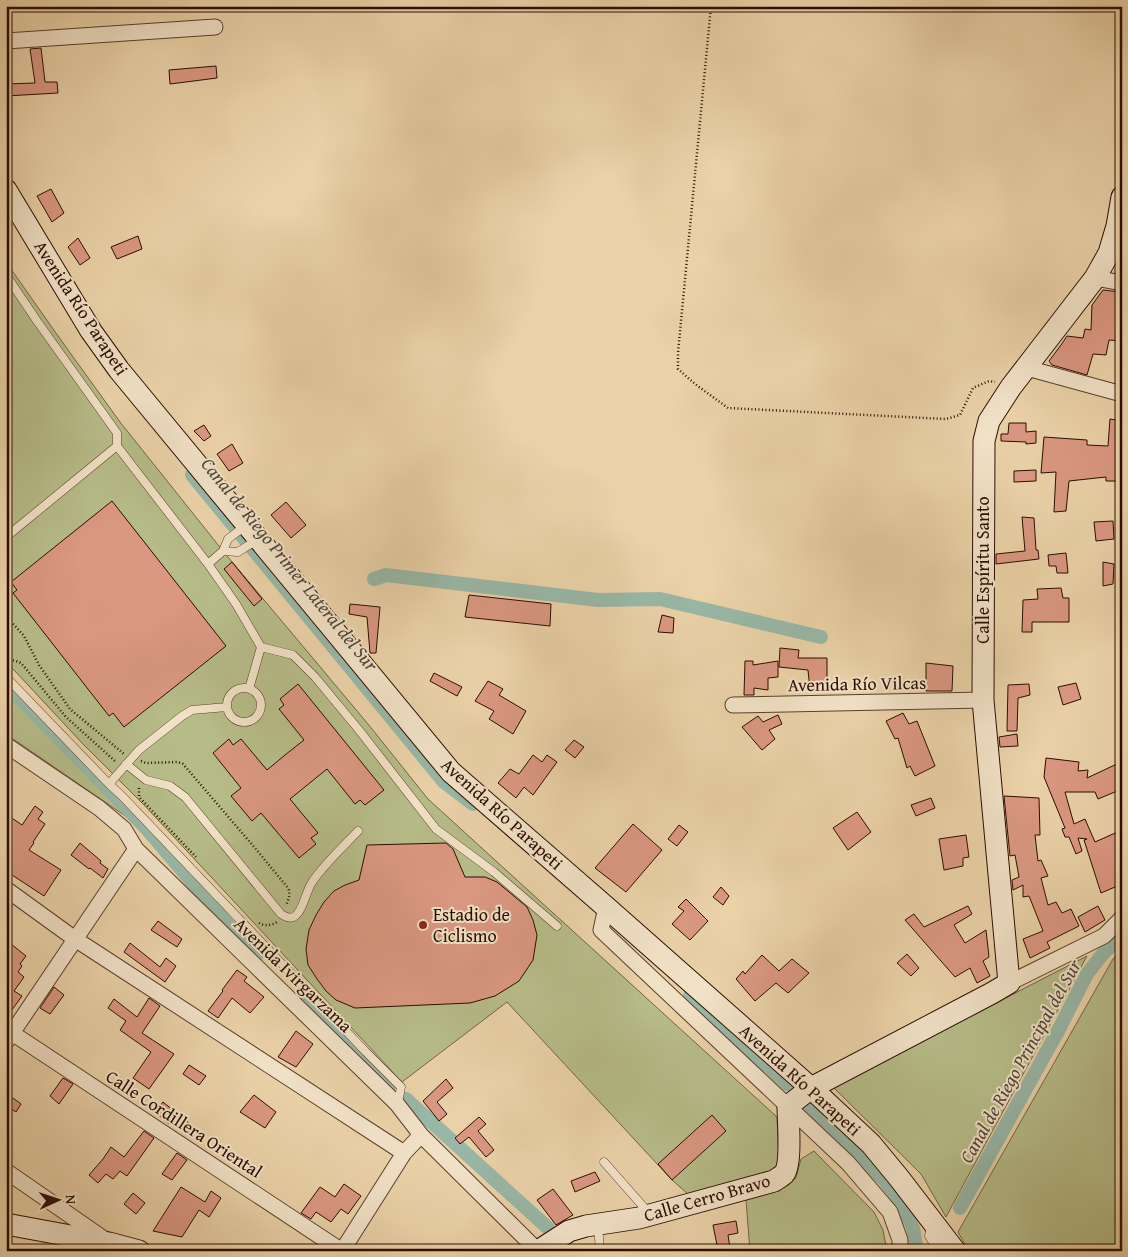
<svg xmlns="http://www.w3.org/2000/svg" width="1128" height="1257" viewBox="0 0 1128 1257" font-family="'Gentium Book Plus',serif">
<rect width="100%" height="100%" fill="#ead1a7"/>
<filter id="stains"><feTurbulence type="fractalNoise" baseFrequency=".004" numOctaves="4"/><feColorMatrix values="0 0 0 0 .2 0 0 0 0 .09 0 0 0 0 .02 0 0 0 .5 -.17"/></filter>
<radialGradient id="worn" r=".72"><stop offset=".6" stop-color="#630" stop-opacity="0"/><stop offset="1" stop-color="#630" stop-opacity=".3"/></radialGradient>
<!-- green -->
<path fill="#b6bc88" stroke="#706444" d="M6 262 58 336 120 422 223 551 368 724 428 799 777 1117 779 1162 771 1175 688 1194 672 1180 507 1002 402 1082 145 806 83 744 14 670 6 664Z
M6 691 137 824 6 734Z
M1122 951V1251H969L958 1232 1113 959Z
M1087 956 946 1217 921 1174 833 1087Z
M814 1151 874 1212 883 1230 887 1251H750L746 1200 784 1186 796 1178 801 1159Z"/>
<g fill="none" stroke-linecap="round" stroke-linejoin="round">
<!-- canal -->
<path stroke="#98b7a6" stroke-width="14" d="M192 475 444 782 473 804
M374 579 386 575 598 600 660 599 821 637
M6 684 146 828 256 957
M690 995 787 1084
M302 1001 390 1085
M406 1099 548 1228
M808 1108 884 1180 902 1203 913 1228 917 1251
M960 1208 1058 1031 1087 974 1105 951 1122 938
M564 1248 568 1251"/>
</g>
<!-- building -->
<path fill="#da9781" stroke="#2a0d00" d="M41 48 45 82H57L58 93 6 96V84L35 83 30 49Z
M216 66 217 78 170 84 169 70Z
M51 189 64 213 52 222 37 196Z
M138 236 142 249 117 259 111 247Z
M78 238 90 258 80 265 68 247Z
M1103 290 1120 292 1117 319 1122 318V341L1109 340 1106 355 1093 354 1087 375 1052 365 1049 361 1061 345 1067 336 1083 338 1085 329 1091 330 1092 305Z
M1110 419 1122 421V481H1106V477L1069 481 1066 511 1054 512 1056 472 1041 473 1044 437 1087 440V445L1108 446Z
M1009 423H1026V432L1036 431V443L1026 444V442L1001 441V434H1008Z
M204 425 211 436 204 441 194 431Z
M232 444 243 463 229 471 217 454Z
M1036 470V481L1014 482V471Z
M112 501 226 646 124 727 113 713 109 716 13 593 17 590 11 582Z
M286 502 306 525 291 538 271 515Z
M1022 517 1034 518 1036 550H1038L1039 559 996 564V554L1025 551Z
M1113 521 1114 539 1096 541 1094 522Z
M1066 553 1068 573H1057L1056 566H1049L1048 555Z
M232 562 262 599 254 606 224 569Z
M1103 562 1114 564 1113 584 1103 586Z
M1061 588 1063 598H1069V622H1032V632H1022L1023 600 1038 599 1037 589Z
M469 595 551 604 550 626 465 617Z
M350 604 380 607 376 653H370L367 617 349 614Z
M662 615 674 618 673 633 658 632Z
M780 648 799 650 798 658H827V689L810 690 808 670 779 667Z
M745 661H753V665L778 661V677L768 678V690L754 688V695H744Z
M926 663 953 666 952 691H926Z
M434 673 462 687 457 696 430 681Z
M488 681 503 689 499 695 526 711 513 734 489 719 494 711 475 701Z
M1076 683 1081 699 1063 705 1058 687Z
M298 684 384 790 365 805 360 800 355 804 327 769 290 799 318 833 311 838 316 844 299 858 261 813 252 821 231 796 241 788 213 753 229 739 233 745 241 739 267 770 285 755 304 740 279 709 284 705 280 699Z
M1029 684 1030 695 1018 698 1017 731H1007L1008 685Z
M903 713 909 724 917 721 935 766 915 776 910 766 907 768 898 738 895 739 886 721Z
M778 715 782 724 769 730 775 739 762 750 742 727 758 716 763 722Z
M1017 734 1018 746 1000 747 999 737Z
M574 740 584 747 575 758 565 750Z
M533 755 542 762 547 755 557 762 533 795 524 787 516 798 498 783 510 769 519 774Z
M1046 758 1079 762 1078 771 1088 770 1087 778 1119 763 1122 770V789L1098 799 1095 792H1065L1074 824 1085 819 1095 842 1122 830V884L1101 893 1084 840 1087 839 1078 838 1082 851 1076 854 1069 837H1065L1062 829 1065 828 1044 777Z
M1004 796 1039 798 1040 835H1035L1038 861 1041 860 1048 876 1041 878 1048 905 1056 902 1062 913 1071 909 1079 926 1047 942 1050 948 1030 958 1023 939 1043 931 1029 896 1023 897V885L1013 890 1012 880 1019 877 1015 855 1010 856Z
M931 798 935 808 916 816 911 805Z
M35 806 43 812 38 819 45 824 33 842 34 843 29 850 61 870 44 896 6 871V814L22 825Z
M857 812 871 832 848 850 833 828Z
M633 824 662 850 626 892 595 868Z
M679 825 688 832 677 846 668 839Z
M966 835 969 857 963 858V866L944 870 939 839Z
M80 843 101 861 100 863 108 869 103 878 90 868 89 869 71 855Z
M446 843 453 849 465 877H485L497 882 527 907 533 920 537 935 533 960 519 981 495 996 470 1003 355 1008 336 1000 326 991 317 979 308 965 306 949 309 930 316 915 324 902 334 891 345 885 359 880 367 845Z
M721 887 729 896 723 905 713 897Z
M686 899 708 921 690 940 672 924 684 911 678 907Z
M968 906 972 914 954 925 965 943 986 930 989 957 983 961 990 976 977 983 970 968 955 977 905 920 914 914 924 927Z
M1098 906 1105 920 1085 932 1078 917Z
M158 921 182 939 177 947 151 930Z
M6 940 26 956 20 964 22 966 18 972 24 977 14 991 22 996 6 1018Z
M130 943 160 967 166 958 176 966 165 982 124 952Z
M907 954 919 968 911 976 897 963Z
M762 955 779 971 792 959 809 973 788 993 776 983 755 1001 736 979 743 971 745 974Z
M237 970 247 977 244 981 264 997 250 1013 232 998 218 1018 208 1011 223 991 222 990Z
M54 987 64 995 50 1014 40 1008Z
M149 998 160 1006 142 1033 174 1054 149 1089 133 1078 151 1052 120 1030 126 1021 108 1008 114 999 137 1017Z
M296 1031 313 1044 296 1067 278 1057Z
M189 1065 206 1076 199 1085 183 1074Z
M63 1078 73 1084 59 1104 50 1096Z
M446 1079 453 1088 437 1102 447 1114 439 1121 423 1101Z
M6 1093 21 1104 16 1112 6 1105Z
M254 1095 276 1112 265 1128 240 1112Z
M163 1102 189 1123 183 1131 170 1122 169 1124 156 1113Z
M712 1115 726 1131 672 1180 658 1164Z
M479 1117 486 1124 478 1131 494 1150 486 1157 469 1137 460 1144 455 1138Z
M144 1131 154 1138 127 1176 120 1171 113 1179 106 1174 98 1183 89 1175 103 1159 111 1147 124 1157Z
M177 1153 187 1160 172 1180 162 1174Z
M595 1172 600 1181 575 1192 571 1181Z
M344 1184 361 1196 348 1214 341 1209 331 1222 316 1212 311 1219 301 1213 320 1187 335 1197Z
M181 1187 205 1202 211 1191 221 1198 209 1217 199 1210 182 1237 153 1231Z
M553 1189 573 1215 556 1225 537 1200Z
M133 1193 145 1203 136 1214 124 1204Z
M736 1221 738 1233 728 1235 730 1248 718 1250 713 1225Z"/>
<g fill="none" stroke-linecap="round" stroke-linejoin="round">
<!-- lane casing -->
<g stroke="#5a3e2a" stroke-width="9">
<path id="lane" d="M6 275 37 321 117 433V446L208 564 236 604 261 647 293 655 315 677 359 730 436 829 494 872 557 926
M245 526 228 539 223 551 238 552 257 540
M6 537 117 446
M208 564 223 551
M6 677 109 784 122 796 366 1052 401 1087 398 1103
M227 705a17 17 0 1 1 34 0a17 17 0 1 1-34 0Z
M249 689 261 647
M126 764 146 780 170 786 185 797 281 914C287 918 293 920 298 913 304 905 306 893 311 884 322 866 343 847 358 831
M109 784 139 750 182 716 192 710 227 707
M604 1162 648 1212
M598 1225 600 1251
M931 1226 929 1236 938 1251"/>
</g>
<!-- street casing -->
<g stroke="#5a3e2a" stroke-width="17">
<path id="street" d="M6 41 215 27
M1095 278 1122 283
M1027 368 1122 394
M733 705 983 700
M6 745 99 808 124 829 136 849 397 1104 421 1135 538 1251
M6 889 75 939 404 1153
M606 907 601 930 848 1163 890 1212 900 1240V1251
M1009 983 1104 936 1122 918
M6 1029 342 1251
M6 1042 136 849
M6 1171 104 1239
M342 1251 404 1153 421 1135"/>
</g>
<!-- secondary casing -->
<g stroke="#2a0d00" stroke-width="23">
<path id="secondary" d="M6 190 91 331 119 370 451 772 606 907 811 1088 871 1144 899 1178 955 1251
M6 1224 109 1243 139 1251
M538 1251 569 1231 586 1226 639 1218 774 1181C777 1179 782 1176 784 1174 792 1164 788 1120 788 1106L811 1088 992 993 1009 983 983 700 984 441 989 421 1011 387 1095 278 1109 253 1117 226 1122 197"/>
</g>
<!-- path -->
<path stroke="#2a0d00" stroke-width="2.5" stroke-dasharray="1 2.5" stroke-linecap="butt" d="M711 6 678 353V369L695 384 728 408 946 419 960 415 973 388 989 381 995 382
M6 616 24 636 39 665 70 709 124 754
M6 659 16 661 21 663 66 717 116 762
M141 761 146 763 178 762 183 764 255 848 288 888C291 895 288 900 286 906
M139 788V797L196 857
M259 923C264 926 271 926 277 922"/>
<!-- lane -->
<use href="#lane" stroke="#f1e1c6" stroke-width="8"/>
<!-- street -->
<use href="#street" stroke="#f1e1c6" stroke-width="15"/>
<!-- secondary -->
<use href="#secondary" stroke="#f1e1c6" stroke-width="21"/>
</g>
<!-- markers -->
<circle fill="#8f2418" stroke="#f1e1c6" stroke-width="2" cx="423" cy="925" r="5"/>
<g text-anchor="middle" stroke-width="4" stroke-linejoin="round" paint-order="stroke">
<!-- street labels -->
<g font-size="18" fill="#2a0d00" stroke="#f1e1c6">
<text transform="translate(81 308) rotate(57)" y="6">Avenida Río Parapeti</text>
<text transform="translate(983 570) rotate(-90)" y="6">Calle Espíritu Santo</text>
<text transform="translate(857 684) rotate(-1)" y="6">Avenida Río Vilcas</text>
<text transform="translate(502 814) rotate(42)" y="6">Avenida Río Parapeti</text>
<text transform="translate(293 975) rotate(44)" y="6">Avenida Ivirgarzama</text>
<text transform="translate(800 1080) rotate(42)" y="6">Avenida Río Parapeti</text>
<text transform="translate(184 1124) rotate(33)" y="6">Calle Cordillera Oriental</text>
<text transform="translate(707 1198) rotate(-16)" y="6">Calle Cerro Bravo</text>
</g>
<!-- poi labels -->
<g font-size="18" fill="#2a0d00" stroke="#f1e1c6" text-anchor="start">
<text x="433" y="921">Estadio de<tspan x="433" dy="21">Ciclismo</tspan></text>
</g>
<!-- water labels -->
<g font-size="19" font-style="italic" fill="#50483a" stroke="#f1e1c6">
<text transform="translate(290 564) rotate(51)" y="7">Canal de Riego Primer Lateral del Sur</text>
<text transform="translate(1020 1061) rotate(-61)" y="7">Canal de Riego Principal del Sur</text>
</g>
</g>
<!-- margin -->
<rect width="1128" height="1257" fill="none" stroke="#ead1a7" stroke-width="25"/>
<rect x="8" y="8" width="1113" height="1242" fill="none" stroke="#2a0d00" stroke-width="2.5"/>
<rect x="12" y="12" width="1103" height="1232" fill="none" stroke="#2a0d00"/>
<!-- north arrow -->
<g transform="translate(58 1200) rotate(87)" stroke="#f1e1c6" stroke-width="4" paint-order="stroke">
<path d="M0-4L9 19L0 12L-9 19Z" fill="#2a0d00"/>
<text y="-8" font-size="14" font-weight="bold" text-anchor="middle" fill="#2a0d00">N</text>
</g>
<rect width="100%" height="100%" filter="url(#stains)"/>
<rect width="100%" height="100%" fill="url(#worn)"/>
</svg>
